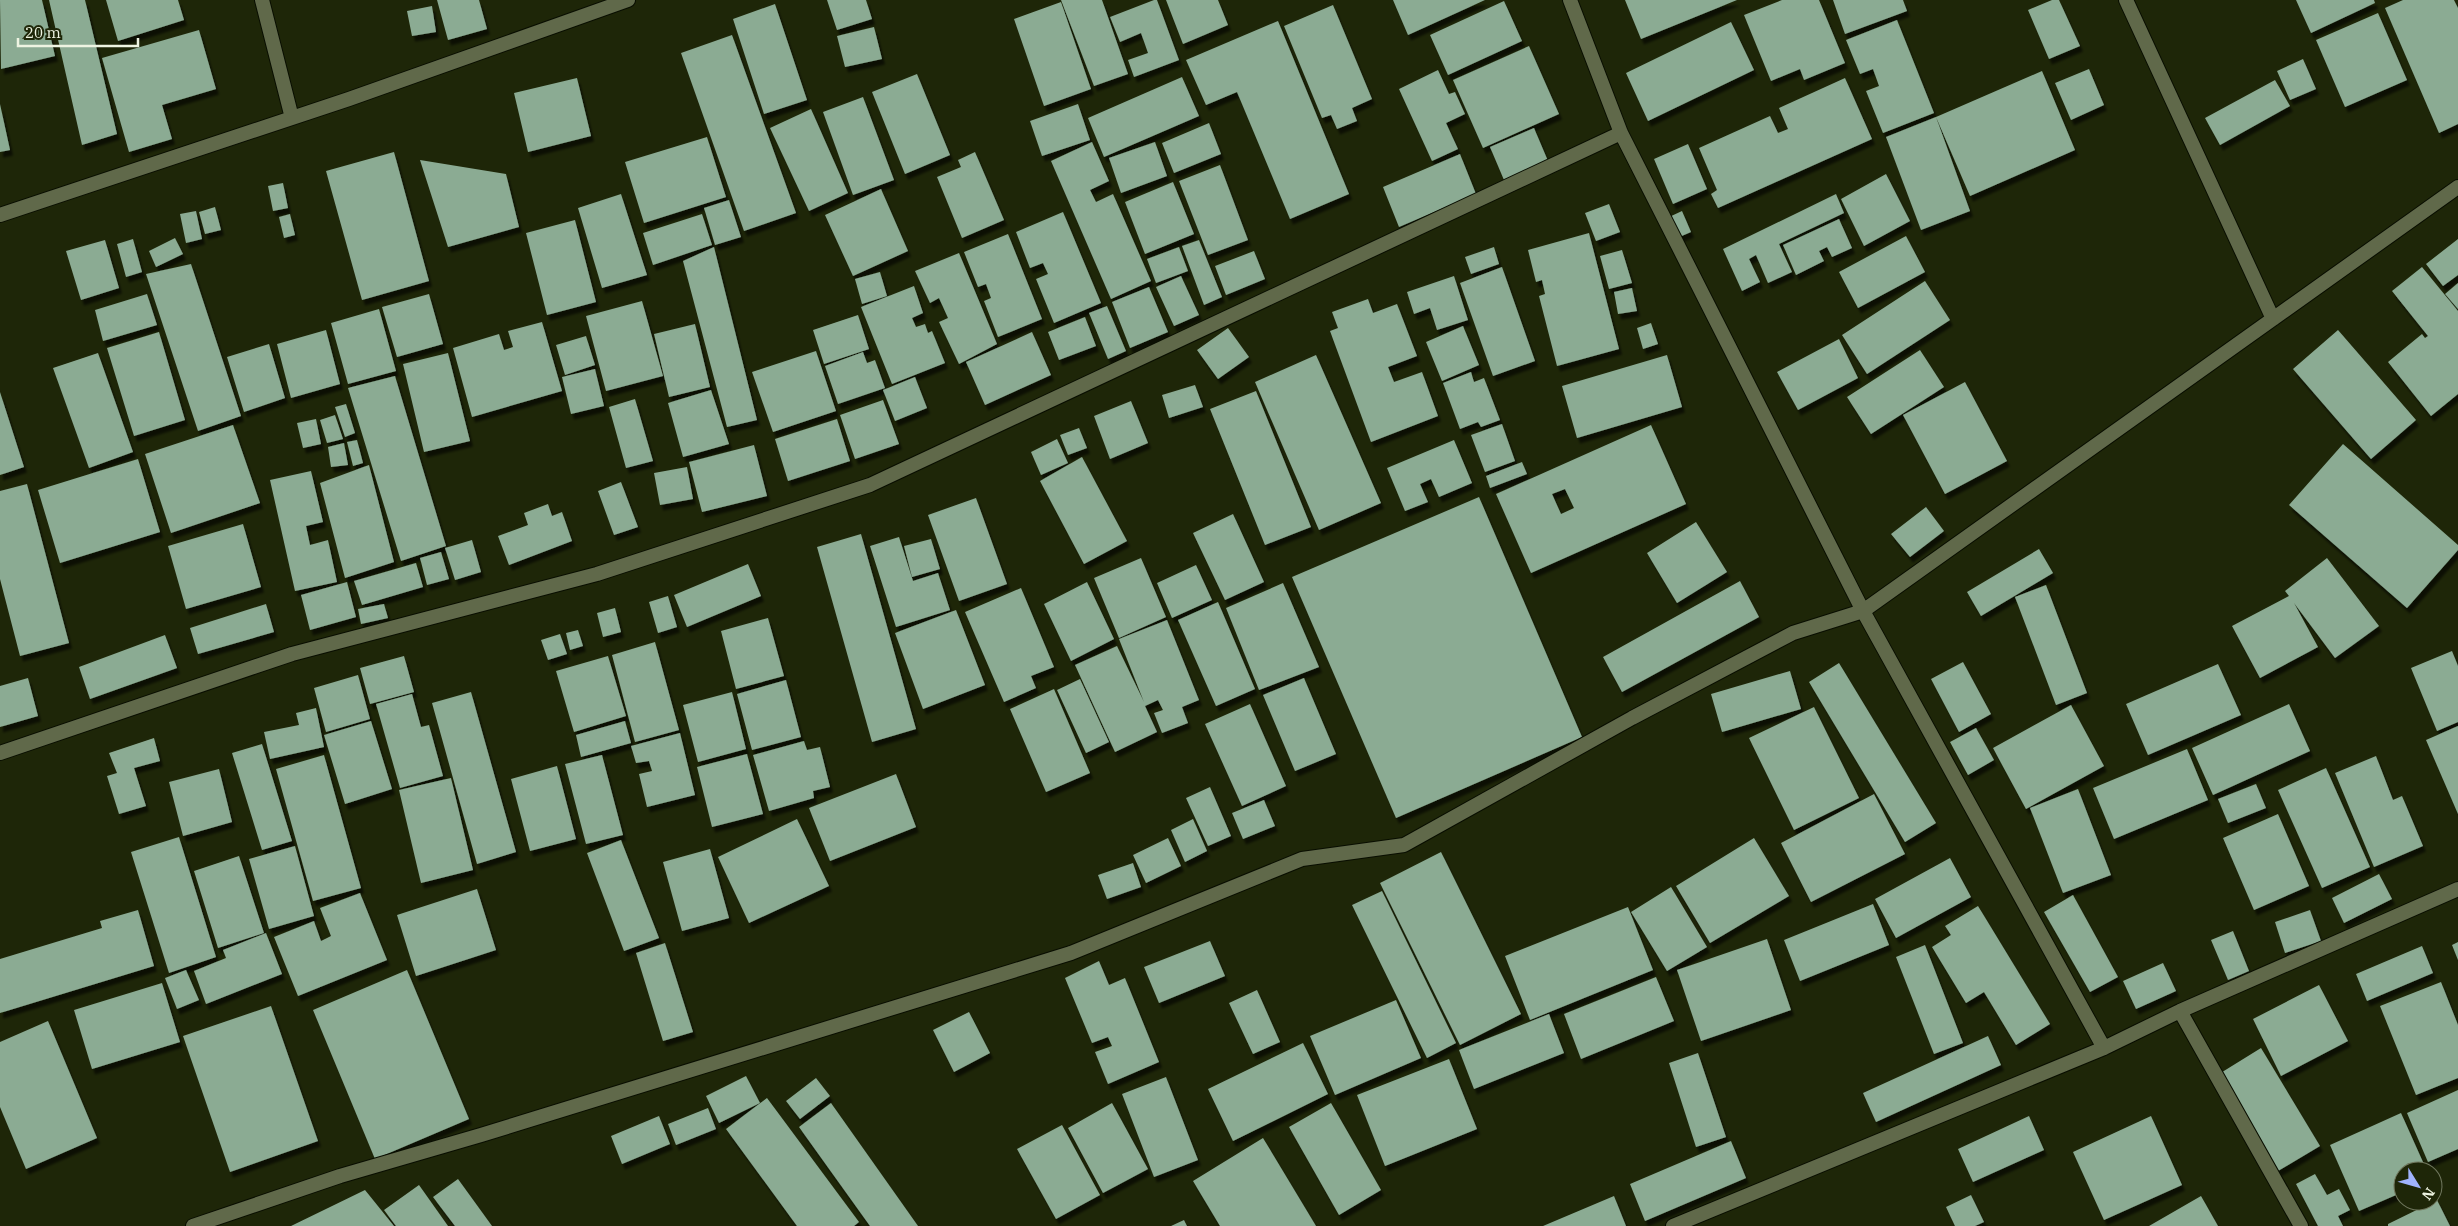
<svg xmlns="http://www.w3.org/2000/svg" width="2458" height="1226" viewBox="0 0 2458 1226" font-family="'IBM Plex Serif',serif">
<defs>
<filter id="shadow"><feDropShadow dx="3" dy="5.5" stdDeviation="1" flood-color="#0009"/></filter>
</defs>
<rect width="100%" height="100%" fill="#1e2608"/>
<!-- building -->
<path fill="#8bab93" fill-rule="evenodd" filter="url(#shadow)" d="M0 0H42L55 56 1 69Z
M49 0H85L117 134 82 145Z
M106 0H178L184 20 118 41Z
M437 0H479L487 29 448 40Z
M827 0H866L872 19 837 30Z
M1061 0H1102L1128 74 1094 86Z
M1154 0H1157L1179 60 1134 77 1128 60 1148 53 1141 33 1120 42 1110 17Z
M1166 0H1218L1228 25 1183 44Z
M1393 0H1485L1408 35Z
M1625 0H1737L1641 39Z
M1782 0H1819L1845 63 1804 80 1800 69 1771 81 1744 15Z
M1833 0H1903L1907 11 1845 34Z
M2052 0H2059L2080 46 2049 59 2028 10Z
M2296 0H2374L2375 3 2311 33Z
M2403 0H2454L2458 8V124L2439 133 2385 8Z
M1504 1 1522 41 1448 75 1430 35Z
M1061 2 1091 89 1044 106 1014 19Z
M775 4 807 100 764 114 733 19Z
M1333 5 1372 99 1352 108 1357 121 1337 129 1331 115 1322 118 1284 26Z
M432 6 436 32 412 36 407 11Z
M2378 13 2407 80 2345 107 2316 40Z
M1897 20 1934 113 1883 133 1866 91 1879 86 1873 69 1860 74 1846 40Z
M1278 21 1349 194 1290 219 1237 92 1206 105 1186 60Z
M1731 22 1754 70 1648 121 1626 73Z
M874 27 882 59 845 67 837 36Z
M199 30 216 89 162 105 172 139 129 152 102 58Z
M732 35 796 213 744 231 681 53Z
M1529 46 1559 114 1483 148 1453 80Z
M2303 59 2316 89 2290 100 2277 71Z
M2089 69 2104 105 2071 120 2055 83Z
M1438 70 1449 94 1455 92 1465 114 1446 123 1458 149 1432 161 1399 89Z
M2042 71 2075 150 1970 196 1936 117Z
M917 74 950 155 905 174 872 92Z
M1182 77 1199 116 1104 157 1088 118Z
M577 78 591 136 528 152 514 93Z
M1845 78 1872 139 1718 208 1711 194 1717 190 1699 148 1770 116 1778 133 1788 129 1779 108Z
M2275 80 2290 106 2220 145 2205 118Z
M863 97 894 180 853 195 823 112Z
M0 104 10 150 0 152Z
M1078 104 1090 140 1042 156 1030 121Z
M811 109 848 193 809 211 770 128Z
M1936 117 1970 211 1921 230 1886 137Z
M1209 123 1221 154 1174 173 1162 143Z
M1534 128 1548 161 1504 180 1490 147Z
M707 137 726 197 644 223 625 162Z
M1092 142 1109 181 1090 190 1096 202 1113 194 1151 281 1111 299 1051 161Z
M1155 142 1167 176 1121 193 1109 158Z
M1688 144 1707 189 1673 204 1654 159Z
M394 152 429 281 362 300 326 171Z
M975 152 1004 220 962 238 937 177 961 167 958 160Z
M1460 154 1476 194 1399 227 1383 187Z
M420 160 506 174 519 227 448 247Z
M1220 165 1248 240 1208 255 1179 181Z
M1886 174 1910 221 1864 246 1841 199Z
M1173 182 1194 234 1145 254 1125 202Z
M283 183 288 208 273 211 268 186Z
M881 189 908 251 853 276 825 215Z
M621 194 647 275 602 288 578 208Z
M1836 194 1844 213 1779 244 1792 272 1768 283 1756 255 1749 259 1760 282 1742 291 1723 249Z
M729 200 741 237 715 245 704 208Z
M1609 204 1620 232 1596 241 1585 213Z
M215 207 221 230 205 234 199 212Z
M196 211 202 239 186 243 180 214Z
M1682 211 1691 232 1677 238 1667 218Z
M1063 212 1101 303 1054 323 1036 279 1048 274 1043 263 1030 268 1016 232Z
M290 214 295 235 284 238 279 217Z
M702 214 712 245 653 265 643 233Z
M1839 219 1852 248 1832 257 1827 247 1819 251 1824 261 1796 275 1783 245Z
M575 220 596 302 547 315 526 233Z
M1589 233 1619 349 1557 366 1539 296 1545 294 1542 280 1536 282 1528 250Z
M1008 234 1042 319 998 337 984 301 991 298 986 284 978 287 964 252Z
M1906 236 1925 272 1858 308 1839 272Z
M175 238 183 254 156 267 149 251Z
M133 239 142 272 126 277 117 244Z
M2458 239V275L2443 286 2426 264Z
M105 240 119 288 81 300 66 251Z
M1199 240 1222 297 1204 305 1182 246Z
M714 247 757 420 727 427 683 261Z
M1179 247 1188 271 1156 283 1147 259Z
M1494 247 1499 264 1471 274 1465 257Z
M1622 250 1632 283 1609 289 1600 256Z
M1254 251 1265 279 1226 295 1215 266Z
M959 253 997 344 959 364 939 322 948 318 939 298 930 303 915 271Z
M191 264 241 416 198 431 146 274Z
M1502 267 1535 361 1493 376 1460 283Z
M2422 267 2458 311V394L2431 416 2388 362 2422 334 2425 338 2428 336 2392 291Z
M880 272 887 296 862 304 855 279Z
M1181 276 1199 315 1174 326 1156 287Z
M1454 276 1468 320 1437 330 1430 308 1414 314 1407 292Z
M1925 281 1950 320 1867 374 1842 335Z
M2458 283V309L2445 294Z
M914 286 923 313 912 318 916 327 925 324 928 333 932 331 945 363 892 384 861 307Z
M1149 287 1168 332 1130 348 1112 302Z
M1632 288 1637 311 1618 314 1614 292Z
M147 294 157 325 103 341 95 310Z
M429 294 443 344 397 357 382 307Z
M1368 299 1373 313 1397 304 1417 356 1388 367 1394 382 1422 372 1438 416 1371 442 1330 331 1338 328 1332 312Z
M642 301 663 376 606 391 586 316Z
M1107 306 1126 351 1108 359 1089 313Z
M379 309 396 371 348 384 331 323Z
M858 315 869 349 824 364 813 330Z
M1085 317 1096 346 1059 360 1048 332Z
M542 322 562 391 472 417 453 348 499 334 504 350 513 347 508 331Z
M1651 323 1658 344 1643 349 1637 328Z
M695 324 710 387 669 397 654 334Z
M1463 326 1479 365 1442 381 1426 342Z
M1228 328 1249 357 1218 379 1197 350Z
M326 330 340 384 291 398 277 344Z
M2338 330 2416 420 2371 459 2293 369Z
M159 332 185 420 134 436 107 348Z
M1032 332 1051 375 985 405 966 362Z
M586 336 595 365 565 375 556 345Z
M1839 339 1858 378 1798 410 1777 372Z
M269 344 285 398 244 412 227 357Z
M1920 350 1944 387 1871 434 1847 397Z
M816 351 836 411 773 432 752 372Z
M863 352 867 363 875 360 885 388 838 404 825 366Z
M98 353 133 452 89 468 53 368Z
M448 353 470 441 424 452 403 364Z
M1316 355 1381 503 1319 530 1255 382Z
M1667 355 1682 407 1577 438 1562 386Z
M595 369 604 406 571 414 562 377Z
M1471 372 1474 382 1484 378 1500 420 1481 427 1478 422 1460 429 1443 383Z
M395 376 446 546 401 561 348 388Z
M915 377 927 408 895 421 883 390Z
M1965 382 2007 461 1945 494 1903 415Z
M1195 385 1203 407 1169 418 1162 395Z
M711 390 729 444 683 457 668 403Z
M1256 391 1311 527 1265 545 1210 409Z
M0 392 24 467 0 475Z
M635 399 653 461 626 468 609 407Z
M883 400 899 444 855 459 840 415Z
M1131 401 1148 443 1110 459 1094 416Z
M346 404 355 433 345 437 335 407Z
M335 415 343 439 327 443 320 420Z
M316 419 321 444 303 448 297 423Z
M837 419 850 461 788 481 775 439Z
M1502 424 1515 461 1485 472 1471 435Z
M233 425 260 503 171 533 145 454Z
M1651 425 1686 504 1531 573 1496 494ZM1565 489 1574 508 1561 514 1552 494Z
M1079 428 1087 448 1068 455 1060 435Z
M1057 439 1068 463 1041 475 1031 452Z
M357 440 363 463 353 466 347 442Z
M1454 440 1472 483 1439 497 1431 479 1420 484 1428 502 1405 511 1387 468Z
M344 443 348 465 331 467 328 447Z
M2343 444 2458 545V550L2407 608 2289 505Z
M754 445 767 496 702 512 689 462Z
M1082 457 1127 541 1084 564 1040 481Z
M138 459 160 532 60 563 38 490Z
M1522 462 1527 474 1490 488 1486 476Z
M369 465 394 562 345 578 320 483Z
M687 467 693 499 660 505 654 473Z
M311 471 323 522 306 526 310 545 328 540 337 582 295 591 270 480Z
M621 482 638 527 614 535 598 491Z
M27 484 69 643 20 656 0 579V491Z
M1479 497 1582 737 1396 818 1292 577Z
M976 498 1007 584 959 601 928 515Z
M548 504 552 516 562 512 572 541 509 565 498 536 528 525 524 513Z
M1926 507 1944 531 1910 557 1891 534Z
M1233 514 1264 582 1225 600 1193 533Z
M1696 522 1727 572 1677 603 1647 553Z
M243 524 261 587 186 609 168 546Z
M861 534 916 729 872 742 817 547Z
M899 537 913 581 938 573 950 610 896 627 870 546Z
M931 539 940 569 912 577 904 546Z
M472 540 481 572 455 580 445 548Z
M2039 549 2053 573 1981 616 1967 592Z
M441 552 449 579 427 585 420 558Z
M1141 558 1166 617 1119 638 1094 578Z
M2327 558 2379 626 2335 658 2294 603 2318 647 2260 678 2232 626 2289 596 2285 591Z
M416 563 423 587 362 605 354 581Z
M748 564 761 596 687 627 674 595Z
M1196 565 1212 600 1172 618 1157 583Z
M1740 581 1759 617 1622 692 1603 657Z
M347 582 356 617 310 630 301 595Z
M1087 582 1114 639 1071 661 1044 604Z
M1283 583 1319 667 1259 690 1226 608Z
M2046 585 2087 693 2056 705 2015 597Z
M1021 588 1054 667 1031 676 1036 688 1004 702 965 612Z
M668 596 677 627 658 633 649 602Z
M1218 602 1255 689 1216 706 1178 620Z
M266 604 274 632 198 654 190 628Z
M384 604 388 618 361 624 358 609Z
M615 608 621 632 603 637 597 613Z
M956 610 985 685 923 709 895 633Z
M768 618 784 676 736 689 721 631Z
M1167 620 1199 700 1182 707 1188 723 1162 733 1154 713 1163 710 1158 700 1145 706 1157 732 1115 752 1075 665 1117 646 1144 702 1119 639Z
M578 630 583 646 570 650 566 633Z
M560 634 567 654 548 660 541 640Z
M165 635 177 668 90 699 79 667Z
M655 642 679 730 635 742 612 655Z
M2452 651 2458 666V722L2437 731 2411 668Z
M404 656 414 692 370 704 360 668Z
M608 656 626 716 574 732 556 671Z
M1963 662 1991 714 1959 732 1931 679Z
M1839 663 1936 823 1905 842 1809 682Z
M2218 664 2241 715 2148 755 2126 704Z
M1790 671 1801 709 1722 732 1711 694Z
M358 675 370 719 326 732 314 688Z
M28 678 38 716 0 727V686Z
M1304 678 1336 754 1295 771 1263 695Z
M1080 679 1109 742 1086 753 1057 690Z
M786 680 801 737 752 750 737 694Z
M1054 689 1090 773 1046 792 1010 709Z
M471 692 516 852 477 864 432 703Z
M732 692 746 749 698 762 683 705Z
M412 694 421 727 429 725 443 776 400 788 376 704Z
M1250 704 1286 786 1242 806 1205 724Z
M2289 704 2310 751 2213 795 2192 748Z
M2071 705 2104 766 2026 809 1993 748Z
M1814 707 1859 798 1794 830 1749 738Z
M316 708 324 747 270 759 264 732 299 725 296 713Z
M371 721 392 789 345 804 324 735Z
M625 721 631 743 581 757 576 735Z
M2458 726V814L2426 740Z
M1976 728 1994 760 1968 775 1950 742Z
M680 733 695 795 647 807 639 774 652 771 649 761 636 763 631 746Z
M154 738 160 761 134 768 146 806 119 814 107 776 117 773 109 753Z
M804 741 807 750 820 747 830 787 813 791 814 798 769 811 753 755Z
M262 744 292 841 262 850 232 753Z
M2187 749 2208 800 2114 839 2093 788Z
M747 754 763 814 712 827 697 767Z
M324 755 361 888 313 901 276 769Z
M602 755 623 835 586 844 565 764Z
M2376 756 2393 800 2402 796 2423 846 2374 867 2335 773Z
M557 766 576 839 530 851 511 779Z
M2326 768 2370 867 2322 888 2278 790Z
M219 769 232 822 183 836 169 782Z
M896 774 916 827 830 861 809 808Z
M451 778 473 870 421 883 399 790Z
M2256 784 2266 808 2228 823 2218 799Z
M1210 787 1231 836 1208 846 1186 798Z
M2078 789 2111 875 2063 893 2030 808Z
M1874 794 1905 854 1811 902 1781 843Z
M1264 800 1275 826 1243 839 1232 813Z
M2278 814 2309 886 2254 910 2223 838Z
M797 819 829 886 749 923 718 857Z
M1193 819 1207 851 1185 862 1171 830Z
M179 837 216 957 169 973 131 852Z
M1168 838 1181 866 1146 883 1133 855Z
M1754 838 1789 896 1710 943 1676 886Z
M621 840 659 938 624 951 587 853Z
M295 846 314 916 269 929 249 859Z
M710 849 729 918 682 931 663 862Z
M1441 852 1521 1014 1460 1045 1380 883Z
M239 856 264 933 218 948 194 871Z
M1950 858 1971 897 1896 938 1875 899Z
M1133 863 1141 887 1107 899 1098 875Z
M2379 874 2392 899 2344 923 2332 898Z
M1671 887 1707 947 1667 971 1631 912Z
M477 889 496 950 416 976 397 915Z
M1382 891 1456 1043 1427 1058 1352 905Z
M360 893 387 960 298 996 274 937 314 921 321 941 331 936 320 908Z
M2073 895 2118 977 2090 992 2044 912Z
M1873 904 1889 945 1800 981 1784 940Z
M1978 906 2050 1024 2016 1045 1984 992 1966 1003 1932 947 1951 935 1945 926Z
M1628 907 1653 970 1530 1020 1505 956Z
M138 910 154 966 0 1013V959L102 928 100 921Z
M2310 910 2321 941 2285 953 2275 922Z
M2233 931 2249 971 2228 980 2211 940Z
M266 933 282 974 206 1004 194 971 226 958 223 950Z
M1767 939 1791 1010 1701 1041 1677 970Z
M1210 941 1225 976 1159 1003 1144 967Z
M2458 942V960L2452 945Z
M665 943 693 1032 663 1041 636 953Z
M1925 945 1963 1043 1934 1054 1896 957Z
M2422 946 2433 973 2367 1001 2356 974Z
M1099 961 1109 985 1125 978 1159 1062 1108 1084 1095 1052 1112 1046 1108 1037 1092 1043 1065 978Z
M2163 963 2176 991 2136 1009 2123 981Z
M186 970 199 1000 177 1009 165 978Z
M407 970 469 1119 375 1159 313 1010Z
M1656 977 1674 1021 1581 1059 1564 1014Z
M2441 982 2458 1025V1078L2416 1095 2380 1006Z
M162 983 180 1042 92 1069 74 1010Z
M2319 985 2348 1041 2281 1076 2253 1019Z
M1257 990 1280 1042 1253 1054 1229 1003Z
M1396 1000 1421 1058 1335 1095 1310 1036Z
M271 1006 318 1141 230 1172 183 1036Z
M969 1012 990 1053 954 1072 933 1030Z
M1549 1014 1564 1053 1474 1089 1459 1050Z
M48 1021 97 1138 26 1169 0 1107V1042Z
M1988 1036 2001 1065 1876 1122 1863 1093Z
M1303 1043 1328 1094 1233 1141 1208 1089Z
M2261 1048 2320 1146 2278 1171 2219 1074Z
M1698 1053 1726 1137 1696 1147 1669 1063Z
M1449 1059 1477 1129 1385 1166 1357 1095Z
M746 1076 760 1103 719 1123 706 1096Z
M1166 1077 1198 1160 1154 1177 1122 1094Z
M816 1078 830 1096 800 1119 786 1101Z
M2458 1090V1149L2428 1162 2407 1113Z
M767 1098 859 1222 854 1226H797L726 1129Z
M831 1103 918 1226H870L799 1127Z
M1112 1103 1148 1169 1103 1193 1068 1128Z
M1331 1103 1381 1190 1339 1215 1289 1127Z
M708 1108 716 1129 676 1145 668 1124Z
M2401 1113 2427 1171H2403V1192L2359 1211 2330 1145Z
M659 1116 670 1144 622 1164 611 1136Z
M2029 1116 2044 1150 1973 1182 1958 1149Z
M2151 1116 2182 1185 2104 1220 2073 1152Z
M1062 1125 1100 1195 1056 1219 1017 1149Z
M1263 1138 1316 1226H1220L1193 1181Z
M1731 1141 1746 1178 1645 1221 1630 1184Z
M2315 1174 2327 1195 2339 1189 2350 1210 2338 1216 2343 1226H2318L2296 1184Z
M458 1179 492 1226H455L433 1197Z
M419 1185 448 1226H396L384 1210Z
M365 1190 394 1226H291Z
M1971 1195 1984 1222 1975 1226H1955L1946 1207Z
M1614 1196 1626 1226H1543Z
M2201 1196 2218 1226H2149Z
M2437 1200 2450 1226H2388V1224Z
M1184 1220 1187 1226H1171Z"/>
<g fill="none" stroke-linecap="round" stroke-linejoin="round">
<!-- minor casing -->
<g stroke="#090e00" stroke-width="16">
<path id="minor" d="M262 0 292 118
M1570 0 1621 133 1863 611 2104 1048
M2126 0 2273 319
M0 215 349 99 628 0
M0 753 292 654 597 574 870 485 1621 133
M2180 1011 2301 1226
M193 1226 340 1176 481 1135 1071 953 1302 859 1404 845 1632 718 1793 633 1863 611 2458 187
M1673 1226 2104 1048 2180 1011 2458 889"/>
</g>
<!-- minor -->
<use href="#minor" stroke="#60694a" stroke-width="14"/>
</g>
<!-- north arrow -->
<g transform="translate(2418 1186) rotate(127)"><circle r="24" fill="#1e2608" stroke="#71785f"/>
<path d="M0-4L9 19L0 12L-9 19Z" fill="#a0b3fd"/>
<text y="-8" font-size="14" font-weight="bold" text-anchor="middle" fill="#eef4e2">N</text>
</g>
<!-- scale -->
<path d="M18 38v8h120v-8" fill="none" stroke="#eef4e2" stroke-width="2.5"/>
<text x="25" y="38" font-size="15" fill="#eef4e2" stroke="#1e2608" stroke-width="4" paint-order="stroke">20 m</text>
</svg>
